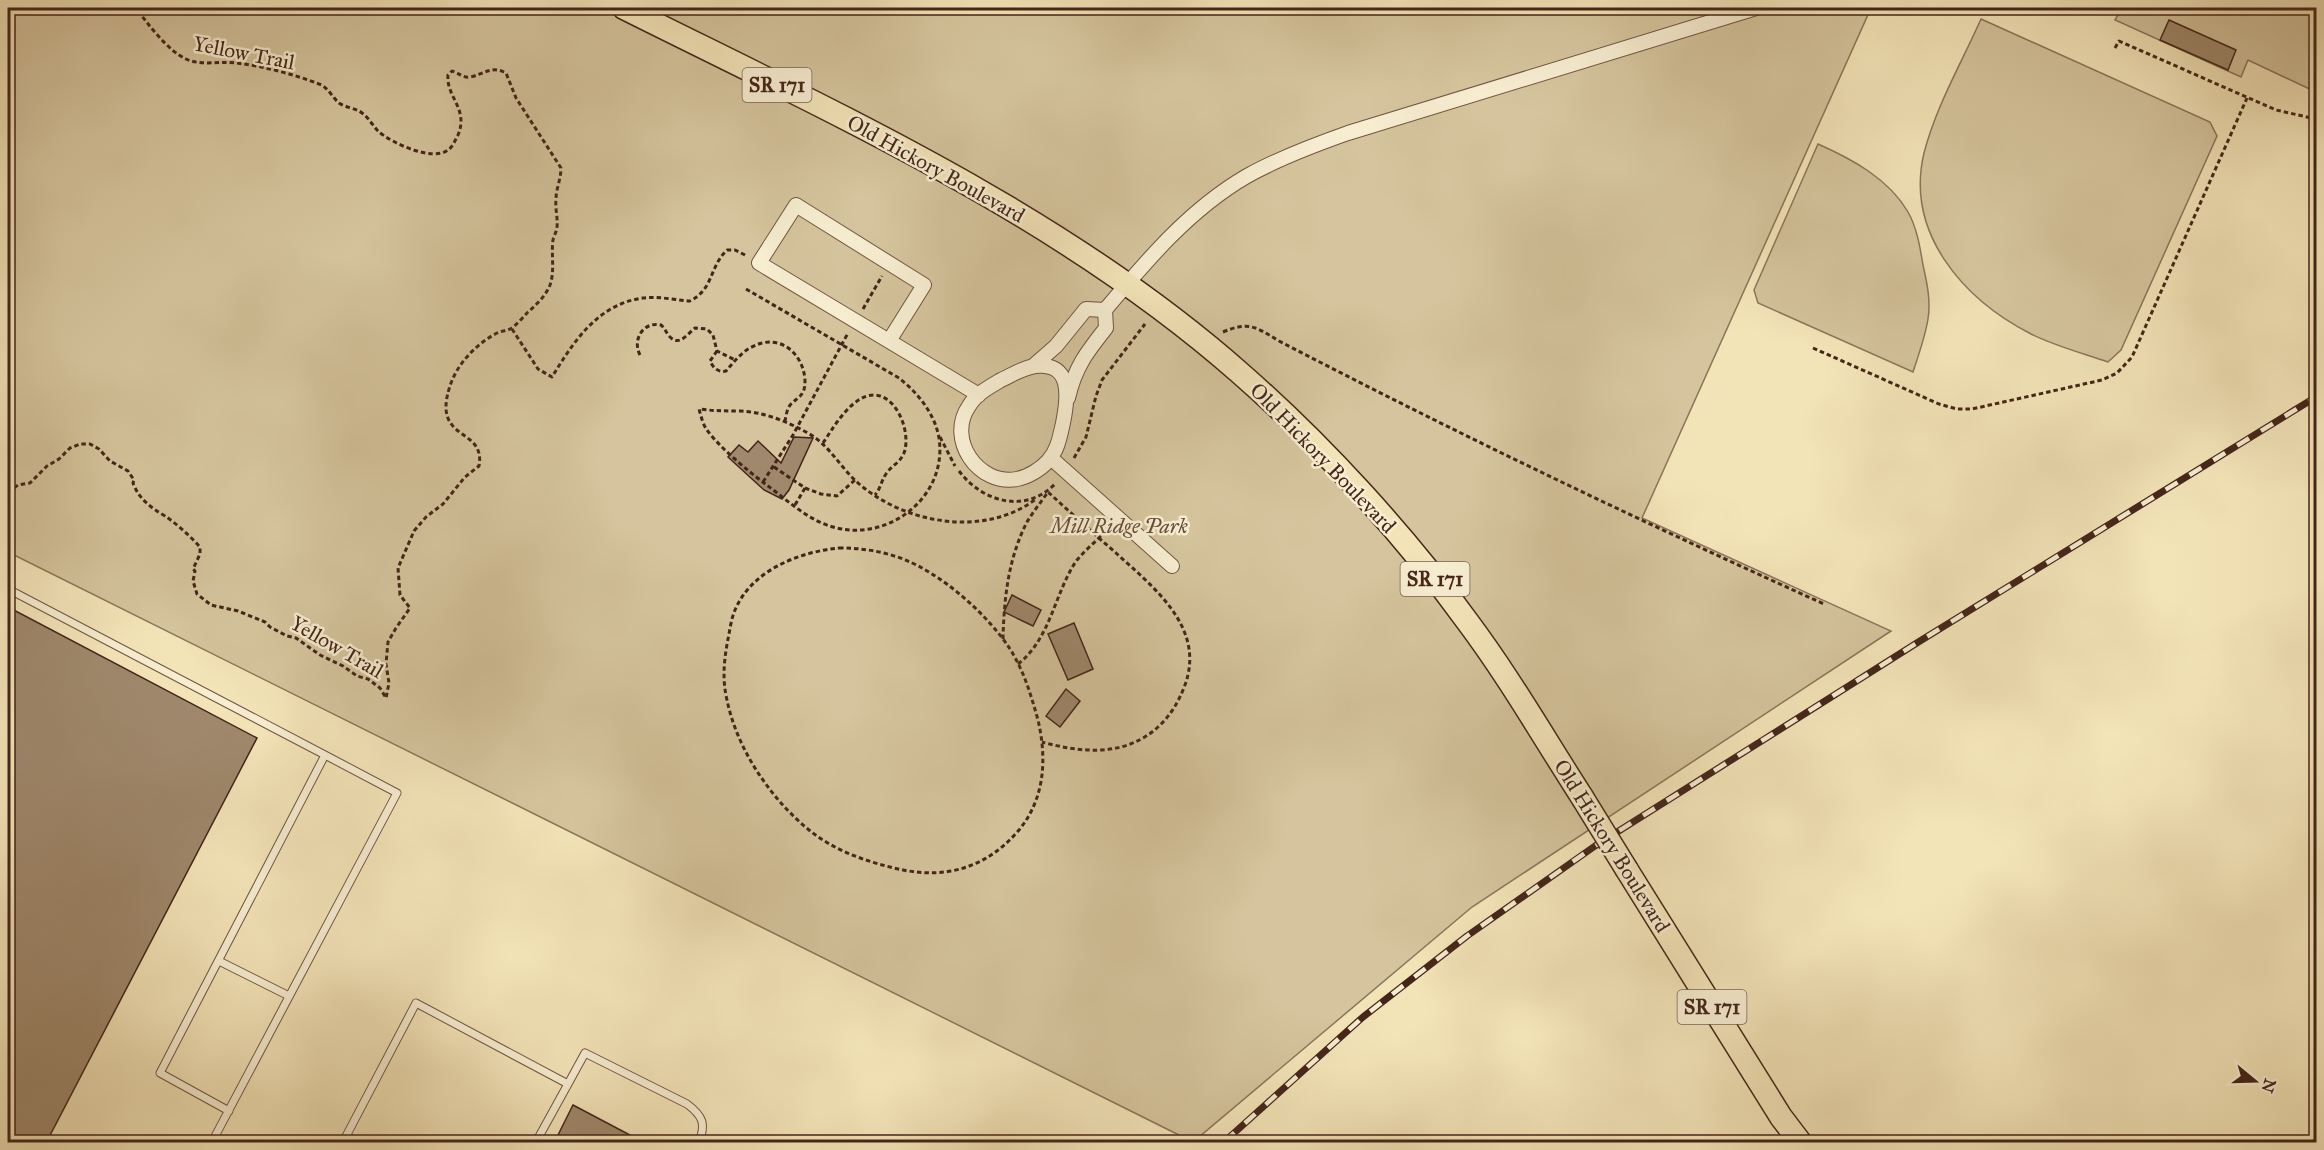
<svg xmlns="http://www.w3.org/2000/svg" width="2324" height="1150" viewBox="0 0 2324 1150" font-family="'IM FELL Great Primer',serif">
<rect width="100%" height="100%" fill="#f3e4b8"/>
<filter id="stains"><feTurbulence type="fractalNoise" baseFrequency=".00333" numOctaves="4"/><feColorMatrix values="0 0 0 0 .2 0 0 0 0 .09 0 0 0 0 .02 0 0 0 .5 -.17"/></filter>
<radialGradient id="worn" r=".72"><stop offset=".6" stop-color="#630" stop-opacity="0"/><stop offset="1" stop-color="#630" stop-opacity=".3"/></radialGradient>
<!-- green -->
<path fill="#d5c49d" stroke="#8c745b" stroke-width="1.5" d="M8 8H1871L1642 518 1891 631 1472 907 1193 1142 8 552Z
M2122 8H2316V92L2248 60 2241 77 2115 20Z
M1981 19 2210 122 2217 136 2121 350 2108 362C2082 353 2055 346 2031 334 1963 299 1905 233 1924 153 1936 106 1962 62 1981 19Z
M1818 144C1852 159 1889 179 1908 212 1917 228 1920 247 1923 265 1927 283 1931 301 1928 319 1925 337 1919 354 1913 372L1758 303 1754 290Z"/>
<!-- building -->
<path fill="#9f886c" stroke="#442519" stroke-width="1.5" d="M2169 20 2236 50 2228 70 2160 40Z
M794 437 813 438 789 490 782 499 764 490 728 457 739 445 748 452 758 441 781 463Z
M1012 595 1041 610 1033 626 1004 612Z
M8 607 257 738 46 1143H8Z
M1074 623 1093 669 1068 680 1048 634Z
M1066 689 1080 701 1060 727 1046 716Z
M573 1105 645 1143H554Z"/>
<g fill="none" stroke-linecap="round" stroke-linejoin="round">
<!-- service casing -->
<g stroke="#705541" stroke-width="9">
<path id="service" d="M8 589 325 755 160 1073 229 1111
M219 961 289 996
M346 1136 359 1142
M212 1142 397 793 325 755
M343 1142 416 1003 568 1084 585 1053 687 1104C703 1116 706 1124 699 1142
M536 1142 568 1084"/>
</g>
<!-- minor casing -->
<g stroke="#705541" stroke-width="16">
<path id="minor" d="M889 341 924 285 796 205 759 263 979 395
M1035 366C1073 362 1068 398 1063 423 1060 436 1058 450 1048 461 1041 469 1028 477 1017 479 978 486 946 439 969 406 976 394 989 387 1001 380 1012 375 1022 368 1035 366Z
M1032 367 1056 346 1086 309 1105 310
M1068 398C1075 367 1087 352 1106 328L1105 310C1147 260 1190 209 1247 176 1279 158 1314 145 1348 133L1756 8
M1051 458 1172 566"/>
</g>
<!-- primary casing -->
<g stroke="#442519" stroke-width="25">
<path id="primary" d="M624 8C836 114 1061 215 1240 373 1321 444 1404 534 1467 621 1509 677 1544 738 1582 797
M1627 870 1781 1117 1800 1142"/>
</g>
<!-- path -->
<path stroke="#442519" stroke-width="3" stroke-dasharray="4.5 3" stroke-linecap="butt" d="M2115 48 2119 41 2276 110 2316 119
M746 289 899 378C918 393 935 414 939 438 948 497 888 543 833 527 807 520 785 498 764 483 747 470 719 447 707 430 703 425 701 416 699 409 714 411 726 411 741 411 763 412 786 421 806 432 829 444 839 466 858 483 905 524 984 538 1036 499
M863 309 882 276
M512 329 538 369 552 377C574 341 598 304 643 298 658 296 675 300 690 301 714 289 709 267 727 250H735L747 256
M1223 332C1249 321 1256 327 1279 341 1458 434 1640 521 1824 604
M1813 348 1939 404 1957 409H1972L2102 380 2117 373 2132 357 2247 98
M717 351 710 361C713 368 719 373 726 371 734 362 742 351 754 346 780 333 804 354 805 381 805 396 799 396 791 404 787 408 786 416 785 421
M640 355C632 340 643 321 661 325 665 328 666 333 670 337 680 347 688 333 695 328L707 329 713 335 717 351 735 360
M940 437 955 466
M823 443C833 428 848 402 867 396 895 388 912 432 904 453 900 463 891 466 886 474 881 481 881 488 875 495
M1074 458 1086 437 1096 396 1102 380 1145 324
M774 467 805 488 795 505
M959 471C983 503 1027 514 1056 483
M763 482 793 435 848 333
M805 488 821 494 837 496 855 480
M8 492 18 485 30 483 47 466 59 459 70 448 80 444H90L99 449 110 461 128 471 134 480 133 483C139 499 150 507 165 516 177 524 190 536 200 547V554L193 569 195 571 193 581 197 594 211 605 238 611 265 622 270 627 287 636 296 638 320 655 343 666 357 676 368 679 380 688 386 698 389 683 386 664 388 642 396 628 410 608 400 595 398 568 414 531 426 517 443 504 465 477 479 466C486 426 431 443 450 386 457 364 476 344 497 333 501 331 506 331 510 329 516 326 522 318 527 313 536 305 545 297 550 285 555 271 551 255 553 240 554 235 557 231 557 227 558 218 555 209 556 199 556 189 561 179 561 168L516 98 506 73C491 65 485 74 470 77 463 78 459 73 452 71L448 75C446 97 469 109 458 135 455 140 453 147 448 150 433 162 391 143 378 131 372 125 368 116 359 111 353 108 345 107 339 103 332 97 328 87 319 84 293 74 263 66 236 63 219 61 201 66 186 59 168 51 147 23 136 8
M839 548C861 548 882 551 903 559 942 574 988 615 1010 649 1024 671 1031 695 1038 720 1047 759 1045 798 1019 830 1001 851 979 866 951 871 929 875 908 872 886 866 859 859 831 848 809 830 770 798 737 749 727 700 722 679 724 660 728 639 730 630 731 619 735 610 752 570 799 552 839 548Z
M1003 639C1004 599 1008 559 1027 522 1033 512 1041 502 1048 492 1070 512 1093 533 1116 553 1153 587 1206 627 1185 685 1179 701 1171 715 1158 727 1125 757 1082 753 1042 742
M1018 664C1049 640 1054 598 1073 566 1081 552 1098 541 1108 528"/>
<!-- service -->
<use href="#service" stroke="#f7edd1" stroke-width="7"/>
<!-- minor -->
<use href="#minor" stroke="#f7edd1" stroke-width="14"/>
<!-- primary -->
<use href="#primary" stroke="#f3e4b8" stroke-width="22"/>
<!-- rail casing -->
<g stroke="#442519" stroke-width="7">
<path id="rail" d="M1224 1142 1363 1017 1467 936 1595 846 1920 641 2316 397"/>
</g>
<!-- rail -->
<use href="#rail" stroke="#f7edd1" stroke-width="4.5" stroke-dasharray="14" stroke-linecap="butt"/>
<!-- primary-bridge casing -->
<g stroke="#442519" stroke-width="25" stroke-linecap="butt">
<path id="primary-bridge" d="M1582 797 1627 870"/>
</g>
<!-- primary-bridge -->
<use href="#primary-bridge" stroke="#f3e4b8" stroke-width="22"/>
</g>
<g text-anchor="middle" stroke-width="5" stroke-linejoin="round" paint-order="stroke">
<!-- shield labels -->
<g fill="#f7edd1" stroke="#7a6150" stroke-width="1.5">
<rect x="742.5" y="68" width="69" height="34" rx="4.5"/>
<rect x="1400.5" y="562" width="69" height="34" rx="4.5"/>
<rect x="1677.5" y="990" width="69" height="34" rx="4.5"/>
</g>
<g font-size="20" font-weight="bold" fill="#442519">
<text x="777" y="92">SR 171</text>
<text x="1435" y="586">SR 171</text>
<text x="1712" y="1014">SR 171</text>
</g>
<!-- street labels -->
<g font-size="21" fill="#442519" stroke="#f7edd1">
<text transform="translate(244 53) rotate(11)" y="7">Yellow Trail</text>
<text transform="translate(936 169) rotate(29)" y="7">Old Hickory Boulevard</text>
<text transform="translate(1323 458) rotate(46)" y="7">Old Hickory Boulevard</text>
<text transform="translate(337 647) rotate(30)" y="7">Yellow Trail</text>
<text transform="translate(1612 846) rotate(58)" y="7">Old Hickory Boulevard</text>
</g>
<!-- park labels -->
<g font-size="21" font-style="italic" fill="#684d3a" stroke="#f7edd1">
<text x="1119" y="533">Mill Ridge Park</text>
</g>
</g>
<!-- margin -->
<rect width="2324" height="1150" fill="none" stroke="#f3e4b8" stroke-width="30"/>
<rect x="9" y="9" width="2306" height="1132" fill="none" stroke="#442519" stroke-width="3"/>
<rect x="15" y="15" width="2294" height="1120" fill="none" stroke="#442519" stroke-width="1.5"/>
<!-- north arrow -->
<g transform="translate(2255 1081) rotate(109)" stroke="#f7edd1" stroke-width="4.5" paint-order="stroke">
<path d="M0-4.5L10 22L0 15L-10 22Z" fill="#442519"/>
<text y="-9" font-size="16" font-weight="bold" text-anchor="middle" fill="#442519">N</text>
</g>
<rect width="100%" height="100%" filter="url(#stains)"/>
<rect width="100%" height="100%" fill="url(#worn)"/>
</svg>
